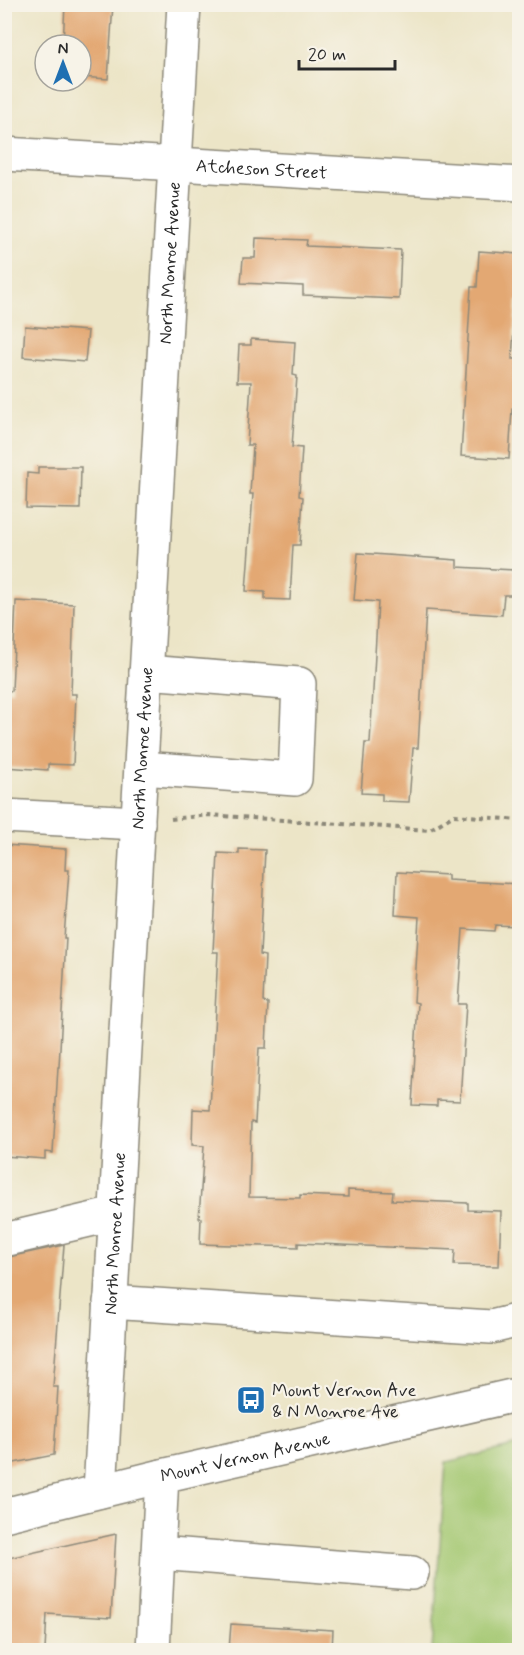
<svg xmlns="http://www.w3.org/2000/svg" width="524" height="1655" viewBox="0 0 524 1655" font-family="Mynerve,sans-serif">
<rect width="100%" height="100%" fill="#f7f3e8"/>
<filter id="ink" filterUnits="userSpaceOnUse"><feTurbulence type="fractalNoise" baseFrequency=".0167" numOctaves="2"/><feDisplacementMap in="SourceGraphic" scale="12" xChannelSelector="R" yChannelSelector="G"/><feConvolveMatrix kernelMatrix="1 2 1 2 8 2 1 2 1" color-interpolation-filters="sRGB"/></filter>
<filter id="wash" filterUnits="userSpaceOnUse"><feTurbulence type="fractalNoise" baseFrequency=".008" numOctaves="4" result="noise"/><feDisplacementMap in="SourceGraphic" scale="24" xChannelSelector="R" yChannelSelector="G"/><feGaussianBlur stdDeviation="1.35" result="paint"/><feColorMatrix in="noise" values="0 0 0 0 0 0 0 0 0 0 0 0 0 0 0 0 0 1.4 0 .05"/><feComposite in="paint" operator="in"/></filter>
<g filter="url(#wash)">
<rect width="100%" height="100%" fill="#ece5c7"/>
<!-- green -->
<path fill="#a4c872" stroke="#687a4e" stroke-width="1.5" d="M519 1445V1650H432L446 1462Z"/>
<g id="blocks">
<!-- building -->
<path fill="#e3a873" d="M65 4H113L108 79 81 77V45H63Z
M256 238 307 240 306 246 401 250 399 299 303 295V286L241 283 243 258H255Z
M479 251 519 254V301H516L512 359H519L516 409H512L509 459 461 456 471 287H477Z
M25 326 88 331 85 362 23 357Z
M251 339 295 342 293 375 297 376 292 447 302 448 299 496 303 497 300 545H293L290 600 265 599V592L246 591 253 494H250L253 445H247L251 382H237L239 345H251Z
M38 467H81L80 509 26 508 27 473 38 474Z
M358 553 457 560V567L514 570 512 595H504L502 615 426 610 418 748H413L409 802 382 801V794L361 793 365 743H370L378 602 354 600Z
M16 601 74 604 71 694H76L73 765 48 764V770L4 767V690L12 691Z
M4 845 66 849 65 870H69L64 938H66L59 1067H58L53 1153 45 1152V1159L4 1156Z
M239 849 265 850 260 955 265 956 263 1002 268 1003 266 1048H259L255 1123 251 1122 249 1197 300 1198V1195L348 1197V1190L393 1192 392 1200 468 1203V1210L501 1211 499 1266 454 1265 455 1250 298 1243V1247L200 1244 201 1218H199L204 1146 192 1145 193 1109 210 1110 218 952H213L218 853 239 854Z
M397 872 448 875V880L519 884V926L495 925 494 931 463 929 458 1004H466L460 1101 437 1100V1106L412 1105 418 1003 414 1002 419 917 395 915Z
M64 1245 53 1387H58L54 1455 4 1465V1258Z
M116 1534 111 1618 47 1614 45 1650H4V1559Z
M231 1624 333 1630 332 1650H229Z"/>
</g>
</g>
<g filter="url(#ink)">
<use href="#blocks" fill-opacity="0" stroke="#8c8879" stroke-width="1.5"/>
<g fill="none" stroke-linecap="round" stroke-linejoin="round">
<!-- minor casing -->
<g stroke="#8c8879" stroke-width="36">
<g id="minor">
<path id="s1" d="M4 154 520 184"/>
<path d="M141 768 295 779 299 684 146 672"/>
<path d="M4 816 138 823"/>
<path d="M4 1240 115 1214"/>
<path d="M110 1302 491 1327 520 1320"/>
<path id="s2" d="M100 1491 184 4"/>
<path id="s3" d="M4 1515 162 1476 520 1394"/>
<path d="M158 1553 412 1573"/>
<path d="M153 1650 162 1476"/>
</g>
</g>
<!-- path -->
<path stroke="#8c8879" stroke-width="4" stroke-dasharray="4.5 4.5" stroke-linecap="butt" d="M171 819 209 815 429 830 454 815 520 820"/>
<!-- minor -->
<use href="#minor" stroke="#fff" stroke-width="33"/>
</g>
</g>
<!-- icons -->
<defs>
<g id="bus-square" transform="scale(1.5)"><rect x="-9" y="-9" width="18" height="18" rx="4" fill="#1f6fb2" stroke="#f7f3e8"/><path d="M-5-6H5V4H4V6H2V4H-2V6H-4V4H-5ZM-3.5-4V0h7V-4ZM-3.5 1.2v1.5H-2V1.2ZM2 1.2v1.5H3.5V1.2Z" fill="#fff"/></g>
</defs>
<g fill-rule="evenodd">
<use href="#bus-square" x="251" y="1400"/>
</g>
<g text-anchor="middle" stroke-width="4.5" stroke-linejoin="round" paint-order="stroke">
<!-- street labels -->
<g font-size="18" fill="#2b2b2b" stroke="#f7f3e8">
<text dy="6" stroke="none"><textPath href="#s1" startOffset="258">Atcheson Street</textPath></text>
<text dy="6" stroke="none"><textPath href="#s2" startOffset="1230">North Monroe Avenue</textPath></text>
<text dy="6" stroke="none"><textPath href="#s2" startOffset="744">North Monroe Avenue</textPath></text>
<text dy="6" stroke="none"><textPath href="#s2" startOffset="258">North Monroe Avenue</textPath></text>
<text dy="6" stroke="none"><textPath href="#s3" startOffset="248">Mount Vernon Avenue</textPath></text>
</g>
<!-- poi labels -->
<g font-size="18" fill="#2b2b2b" stroke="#f7f3e8" text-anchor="start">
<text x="272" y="1396">Mount Vernon Ave<tspan x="272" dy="21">&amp; N Monroe Ave</tspan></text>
</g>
</g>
<!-- margin -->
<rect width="524" height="1655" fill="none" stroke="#f7f3e8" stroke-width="24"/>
<!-- north arrow -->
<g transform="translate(63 63)"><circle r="28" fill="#f7f3e8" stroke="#a5a39c" stroke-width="1.5"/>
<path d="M0-4.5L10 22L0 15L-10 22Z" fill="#1f6fb2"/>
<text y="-9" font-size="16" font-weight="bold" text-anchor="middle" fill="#2b2b2b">N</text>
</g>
<!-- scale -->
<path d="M299 60v9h96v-9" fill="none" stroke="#2b2b2b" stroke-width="3"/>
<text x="308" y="60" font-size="18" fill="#2b2b2b" stroke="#f7f3e8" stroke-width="4.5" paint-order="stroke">20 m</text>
</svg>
